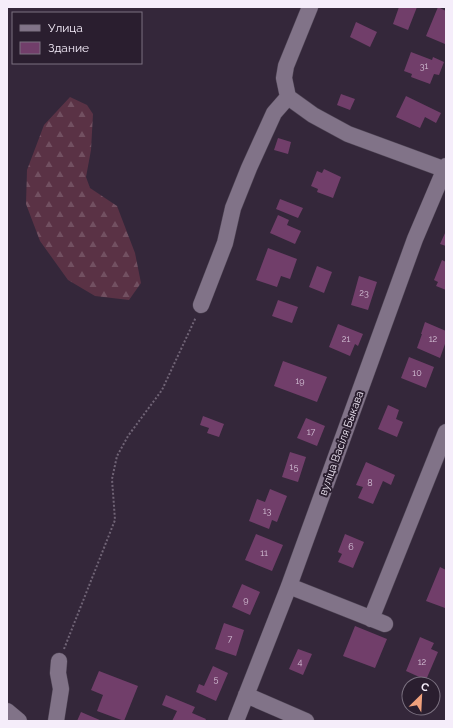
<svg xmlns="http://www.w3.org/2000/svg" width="453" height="728" viewBox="0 0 453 728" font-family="Raleway,sans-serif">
<defs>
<pattern id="forest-firs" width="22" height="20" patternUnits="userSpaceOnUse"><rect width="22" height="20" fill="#5a3245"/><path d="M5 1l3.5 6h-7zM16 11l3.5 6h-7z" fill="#725061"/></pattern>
</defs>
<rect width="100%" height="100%" fill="#34273a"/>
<!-- forest -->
<path fill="url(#forest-firs)" d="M70 97 87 105 93 114 91 150 86 177 90 188 117 206 135 253 141 283 129 300 95 296 68 280 40 241 26 204 27 170 44 125Z"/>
<!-- building -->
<path fill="#713e6a" d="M399 7H417L408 30 393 24Z
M438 7 446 11V41L445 44 426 36Z
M356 22 377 32 370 47 350 37Z
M411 52 432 60 433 57 444 62 439 75 434 74 430 84 411 77 412 74 404 71Z
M341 94 355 99 350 110 337 105Z
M406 96 441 113 436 123 425 117 420 128 396 117Z
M278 138 291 142 288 154 274 150Z
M324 169 341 177 333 198 317 192 318 189 311 186 317 171 322 173Z
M280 199 303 208 298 218 276 209Z
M278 215 289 220 287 225 301 231 295 244 270 233Z
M446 231V246L440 244Z
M268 248 297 259 290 279 281 276 277 287 256 280Z
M442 260 446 262V290L436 286 438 282 434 280Z
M317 266 332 272 324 293 309 287Z
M359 276 377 282 368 310 351 305Z
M278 300 298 307 292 323 272 316Z
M425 322 446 331V345L445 344 440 358 417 348 422 334H421Z
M338 324 363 334 358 346 355 344 350 356 329 347Z
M409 357 434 367 426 388 401 378Z
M283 361 327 377 317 402 274 386Z
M388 405 399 410 396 419 403 422 397 437 378 429Z
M203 416 224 424 219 437 207 433 209 428 200 425Z
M306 418 325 426 317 446 297 438Z
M290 452 306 457 298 482 282 477Z
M366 462 395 475 391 485 383 481 373 504 358 498 363 487 356 485Z
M270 489 287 496 277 522 272 520 269 529 249 521 257 499 265 502Z
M256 534 283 545 272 571 245 560Z
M345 534 364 542 353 568 338 562 342 554 338 552Z
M440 567 446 570V605L445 608 426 601Z
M242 584 260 592 250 615 232 607Z
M224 623 244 630 236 656 215 649Z
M355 626 387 639 375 668 343 656Z
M420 637 434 643 431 649 438 652 426 680 406 671Z
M298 649 312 654 303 675 289 669Z
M213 666 228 673 216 701 196 692 199 684 204 686Z
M99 671 138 686 124 721 97 711 103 695 91 690Z
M166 695 195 707 192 713 206 719 205 721H172L177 711 162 705Z
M81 712 102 721H77Z"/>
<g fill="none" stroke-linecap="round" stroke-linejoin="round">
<!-- minor casing -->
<g stroke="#4f4555" stroke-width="17">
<path id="minor" d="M310 7 286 66 284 78 288 97 313 115 348 134 446 170
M201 305 225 243 233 208 249 168 274 113 288 97
M289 586 385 624
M371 619 446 432
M246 695 306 721
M7 711 19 721
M56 721 61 689 58 673 59 661
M236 721 289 586 415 239 446 166"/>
</g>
<!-- path -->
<path stroke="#706476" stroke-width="2" stroke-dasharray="2 2" stroke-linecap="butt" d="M64 649 115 520 112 479 117 456 128 436 162 390 196 317"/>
<!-- minor -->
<use href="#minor" stroke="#817388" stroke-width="16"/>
</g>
<g text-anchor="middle" stroke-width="4" stroke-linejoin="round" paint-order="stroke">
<!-- number labels -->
<g font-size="9" fill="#d4c1d6">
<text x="424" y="69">31</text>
<text x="364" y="296">23</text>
<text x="346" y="342">21</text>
<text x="433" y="342">12</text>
<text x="417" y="376">10</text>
<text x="300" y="384">19</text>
<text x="311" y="435">17</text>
<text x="294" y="470">15</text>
<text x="370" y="486">8</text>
<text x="267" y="514">13</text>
<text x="351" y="550">6</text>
<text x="264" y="556">11</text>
<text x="246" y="603">9</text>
<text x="230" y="642">7</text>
<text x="300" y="665">4</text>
<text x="422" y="665">12</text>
<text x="216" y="682">5</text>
</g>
<!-- street labels -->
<g font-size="11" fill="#f5edfa" stroke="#2a1e2f">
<text transform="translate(341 443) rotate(-70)" y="4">вуліца Васіля Быкава</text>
</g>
</g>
<!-- border -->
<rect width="453" height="728" fill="none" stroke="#f5edfa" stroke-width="16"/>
<!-- legend -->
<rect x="12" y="12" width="130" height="52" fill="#2a1e2f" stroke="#7b7180"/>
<rect x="20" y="25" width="20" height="6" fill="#817388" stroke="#7b7180"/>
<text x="48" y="32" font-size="12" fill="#f5edfa">Улица</text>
<rect x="20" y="42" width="20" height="12" fill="#713e6a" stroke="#7b7180"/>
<text x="48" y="52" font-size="12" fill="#f5edfa">Здание</text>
<!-- north arrow -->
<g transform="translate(421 696) rotate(24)"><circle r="19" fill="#2a1e2f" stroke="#7b7180"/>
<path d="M0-3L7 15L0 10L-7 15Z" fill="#f1a17c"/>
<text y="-6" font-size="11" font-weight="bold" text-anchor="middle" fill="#f5edfa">С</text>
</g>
</svg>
